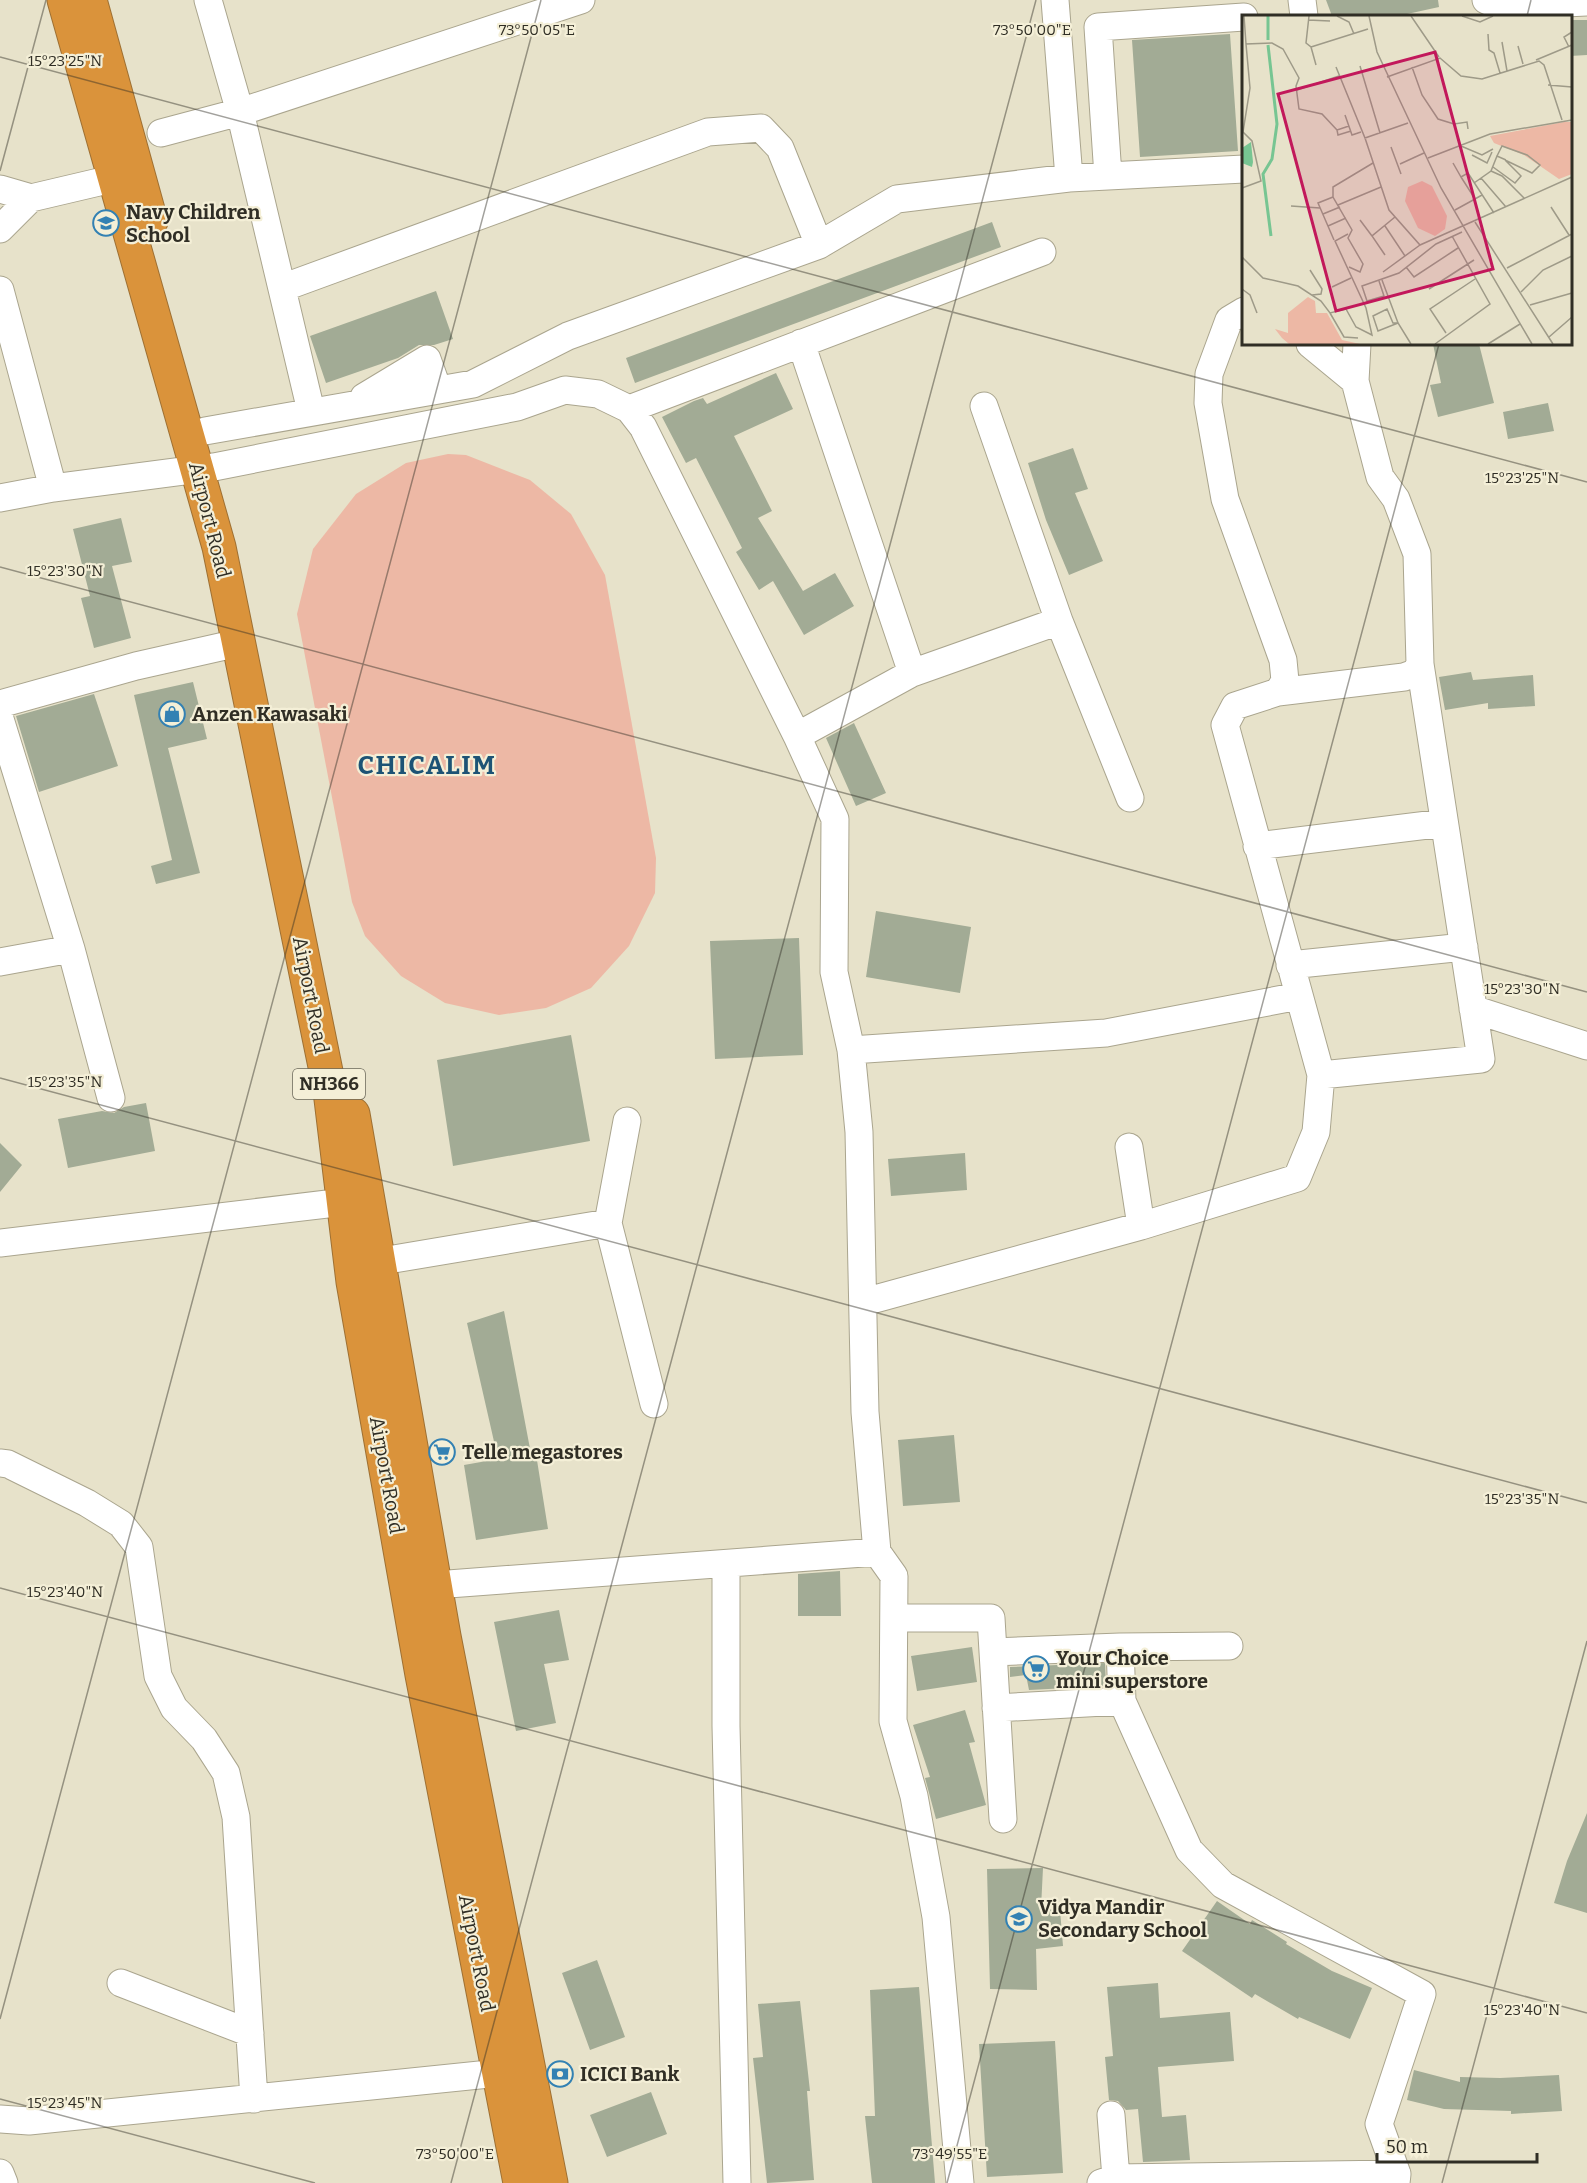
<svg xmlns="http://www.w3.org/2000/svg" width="1587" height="2183" viewBox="0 0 1587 2183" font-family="Bitter,serif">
<rect width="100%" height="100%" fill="#e7e2ca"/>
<!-- green -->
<path fill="#edb8a5" d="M448 454 466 455 530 480 571 514 605 575 656 858 655 893 629 946 591 988 546 1008 499 1015 445 1003 401 976 365 936 352 902 297 614 313 549 356 494 406 463Z"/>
<!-- building -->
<path fill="#a2ab95" d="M1326 0H1438L1439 7 1398 16H1332Z
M1570 20H1587V55L1570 56Z
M1230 34 1238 151 1140 157 1132 40Z
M992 222 1001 247 635 383 626 358Z
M436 291 453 339 434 345H419L398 358 326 383 310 336Z
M1433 344H1479L1494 403 1438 417 1430 385 1441 383Z
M776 373 793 409 734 436 772 511 758 518 803 591 835 573 854 606 804 635 773 581 759 590 736 552 742 548 696 458 686 463 662 417 694 401 703 398 707 404Z
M1548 403 1554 431 1508 439 1503 412Z
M1073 448 1088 489 1075 493 1103 561 1069 575 1046 520 1028 463Z
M121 518 132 562 112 566 131 638 94 648 81 598 90 596 73 529Z
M1471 672 1473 680 1533 675 1535 706 1488 709V703L1445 710 1439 677Z
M193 682 207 739 168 748 200 873 156 884 151 866 172 860 134 695Z
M94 694 118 766 39 792 16 716Z
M854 723 886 793 856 806 826 738Z
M876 911 971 927 960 993 866 977Z
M799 938 803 1055 715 1059 710 941Z
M571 1035 590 1141 453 1166 437 1060Z
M146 1103 155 1151 68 1168 58 1119 102 1111 114 1113 124 1107Z
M0 1143 22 1165 0 1192Z
M965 1153 967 1190 891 1196 888 1159Z
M504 1311 531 1454H536L548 1529 476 1540 464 1465 498 1459 467 1323Z
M954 1435 960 1502 903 1506 898 1440Z
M840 1571 841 1616H798V1574Z
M559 1610 569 1660 544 1664 556 1723 516 1731 494 1622Z
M972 1647 977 1682 917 1691 911 1656Z
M1105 1663 1106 1686 1029 1690 1026 1675 1010 1677V1667Z
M965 1710 975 1742 969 1743 986 1805 936 1819 925 1778 930 1777 913 1725Z
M1587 1813V1913L1554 1903 1567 1861Z
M1043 1868 1041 1908 1060 1910 1063 1946 1036 1949 1037 1990 990 1989 987 1869Z
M1217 1901 1250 1924 1252 1920 1287 1942 1286 1944 1332 1971 1372 1988 1350 2039 1299 2017 1298 2019 1255 1994 1252 1998 1182 1951Z
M597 1960 625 2037 590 2050 562 1973Z
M1158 1983 1160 2018 1230 2012 1234 2061 1158 2067 1162 2117 1186 2115 1190 2160 1143 2162 1138 2109 1126 2110 1118 2101 1109 2100 1105 2057 1113 2056 1107 1987Z
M919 1987 935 2183H872L865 2116H875L870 1990Z
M800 2001 810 2091H807L814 2180 767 2183 753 2058 763 2057 758 2004Z
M1055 2041 1063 2173 987 2177 979 2044Z
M1414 2070 1460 2082V2077L1500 2078 1559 2075 1562 2111 1511 2114V2111L1444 2109 1407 2100Z
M651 2092 667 2134 607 2157 590 2115Z"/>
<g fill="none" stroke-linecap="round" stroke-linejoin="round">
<!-- minor casing -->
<g stroke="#aaa58e" stroke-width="29">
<path id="minor" d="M208 0 240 112 311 411
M1055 0 1069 178
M1302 0 1304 16
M1486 0 1499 6 1587 2
M161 133 240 112 581 0
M1108 176 1098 27 1244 17
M0 189 31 198 116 178
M0 229 31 198
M282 288 708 132 761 128 780 148 819 245
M0 290 53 488
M801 343 912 673
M1310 344 1355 381
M364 397 427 359 438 390
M629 409 1042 252
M205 431 473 384 568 336 819 245 897 199 1069 178 1244 169
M0 498 53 488 214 467 517 407 565 390 598 394 629 409 643 427 797 736 835 819 834 972 851 1050 859 1132 865 1412 877 1552
M1059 621 1130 798
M1278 692 1404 677 1415 673 1420 664 1417 554 1396 499 1380 477 1355 381 1357 344
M0 704 136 666 238 643
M0 719 71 949
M797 736 912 673 1059 621 984 406
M1257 846 1444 823
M0 962 71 949 111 1098
M1290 965 1464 947
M1473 1009 1587 1046
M851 1050 1106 1033 1299 996
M1321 1075 1481 1059 1420 664
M627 1121 608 1223 654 1404
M1129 1147 1141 1226
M0 1243 344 1202
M358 1265 608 1223
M864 1302 1141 1226 1297 1178 1316 1132 1321 1075 1225 725 1235 706 1278 692 1285 681 1283 660 1225 499 1208 403 1209 374 1229 320 1244 311
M0 1463 8 1464 87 1503 121 1524 139 1547 158 1676 174 1708 204 1739 226 1773 236 1817 254 2099
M726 1564V1726L737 2183
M435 1585 877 1552 894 1576 893 1721 914 1796 936 1917 960 2183
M894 1618H991L1003 1819
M1120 1647 1229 1646
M993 1652 1120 1647 1122 1701 996 1708
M1122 1701 1189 1850 1223 1885 1422 1994 1379 2124 1397 2174 1396 2183
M121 1983 250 2033
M1111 2115 1116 2178
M0 2119 29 2121 519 2071
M0 2173 4 2183
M1101 2183 1116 2178 1397 2174"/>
</g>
<!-- highway casing -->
<g stroke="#9e7033" stroke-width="35">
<path id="highway" d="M64 0 219 547 330 1091 353 1282 422 1675 520 2183
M90 0 151 221
M353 1114 444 1636 551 2183"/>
</g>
<!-- minor -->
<use href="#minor" stroke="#fff" stroke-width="27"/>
<!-- highway -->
<use href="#highway" stroke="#da933b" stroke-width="33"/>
</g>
<!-- ticks -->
<path fill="none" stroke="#302e25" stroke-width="1.5" stroke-opacity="0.45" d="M1527 16 1531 0M0 57 1587 482M0 171 46 0M0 567 1587 992M0 1078 1587 1503M0 1588 1587 2013M0 2019 541 0M0 2099 315 2183M451 2183 1036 0M947 2183 1439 344M1442 2183 1587 1641"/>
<!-- icons -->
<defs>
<g id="school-ring" transform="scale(1.35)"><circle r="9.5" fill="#f4efd7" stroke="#3381b3" stroke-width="1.5"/><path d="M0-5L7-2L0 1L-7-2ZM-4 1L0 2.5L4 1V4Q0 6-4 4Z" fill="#3381b3"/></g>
<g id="shop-ring" transform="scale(1.35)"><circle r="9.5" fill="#f4efd7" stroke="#3381b3" stroke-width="1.5"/><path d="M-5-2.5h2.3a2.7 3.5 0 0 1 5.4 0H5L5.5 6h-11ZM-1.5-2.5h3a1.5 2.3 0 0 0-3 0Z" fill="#3381b3"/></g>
<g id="supermarket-ring" transform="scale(1.35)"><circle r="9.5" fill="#f4efd7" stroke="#3381b3" stroke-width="1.5"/><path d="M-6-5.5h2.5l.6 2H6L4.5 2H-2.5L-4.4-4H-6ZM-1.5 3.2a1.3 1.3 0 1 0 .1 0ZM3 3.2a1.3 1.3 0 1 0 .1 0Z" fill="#3381b3"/></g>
<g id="bank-ring" transform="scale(1.35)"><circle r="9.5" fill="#f4efd7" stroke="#3381b3" stroke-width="1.5"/><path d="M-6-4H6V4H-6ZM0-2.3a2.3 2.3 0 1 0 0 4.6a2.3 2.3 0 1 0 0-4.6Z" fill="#3381b3"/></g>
</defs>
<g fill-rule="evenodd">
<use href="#school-ring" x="106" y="223"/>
<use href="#shop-ring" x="172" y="714"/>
<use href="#supermarket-ring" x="442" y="1452"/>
<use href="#supermarket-ring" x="1036" y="1669"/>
<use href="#school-ring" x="1019" y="1919"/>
<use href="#bank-ring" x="560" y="2074"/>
</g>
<g text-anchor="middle" stroke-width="4.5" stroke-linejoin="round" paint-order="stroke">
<!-- shield labels -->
<rect fill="#f4efd7" stroke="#6b685a" stroke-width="1.5" x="293" y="1069" width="72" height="30" rx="4.5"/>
<g font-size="18" font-weight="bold" fill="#302e25">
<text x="329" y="1090">NH366</text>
</g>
<!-- poi labels -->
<g font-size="20" font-weight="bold" fill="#302e25" stroke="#f4efd7" text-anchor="start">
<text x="126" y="219">Navy Children<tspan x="126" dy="23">School</tspan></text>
<text x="192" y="721">Anzen Kawasaki</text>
<text x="462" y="1459">Telle megastores</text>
<text x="1056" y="1665">Your Choice<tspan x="1056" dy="23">mini superstore</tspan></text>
<text x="1038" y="1914">Vidya Mandir<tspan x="1038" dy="23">Secondary School</tspan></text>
<text x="580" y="2081">ICICI Bank</text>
</g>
<!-- street labels -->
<g font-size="20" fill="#302e25" stroke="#f4efd7">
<text transform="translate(210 520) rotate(76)" y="7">Airport Road</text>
<text transform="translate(311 995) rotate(79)" y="7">Airport Road</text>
<text transform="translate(387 1475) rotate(80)" y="7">Airport Road</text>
<text transform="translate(477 1953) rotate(79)" y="7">Airport Road</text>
</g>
<!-- district labels -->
<g font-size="26" font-weight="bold" letter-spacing="1.5" fill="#1d5375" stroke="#f4efd7">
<text x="427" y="774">CHICALIM</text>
</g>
</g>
<!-- overview -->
<g transform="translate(1242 15)">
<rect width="330" height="330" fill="#e7e2ca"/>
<path d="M322 107H330V159L317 164 282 140 252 128 248 121ZM180 166 190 171 205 201 203 214 193 221 176 213 163 186 166 172ZM66 282 73 286 74 298H85L100 325 118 329H47L40 323 33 314 46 318V298Z" fill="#edb8a5"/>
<path d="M9 127 11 147 10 152 0 148V133Z" fill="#77c592"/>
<path fill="none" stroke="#77c592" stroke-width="3" d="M26 1V25M26 30 35 109 30 144 21 159 29 221"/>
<path fill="none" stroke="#9e9a88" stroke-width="1.5" d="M2 1 4 29M67 1 64 28 69 32 74 50M95 1 107 7 112 19M127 1 135 37 199 173 290 329M169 1 197 42M220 1 238 7 251 1M66 5 88 6M246 19 247 35 252 38 258 58M260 27 265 56M276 31 281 49M69 32 126 14M327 32 322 22 330 17M294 45 330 30M118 51 138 118M94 52 123 123 166 108M170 52 180 80 196 104 212 109 225 107 226 114M145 62 198 43 219 61 240 64 297 46 302 50 320 105M306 70 330 72M55 75 97 61M103 100 110 120 119 117M107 111 95 115 96 120 109 116M123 123 147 195 178 230 330 162M219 131 240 140 251 134M149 132 159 159M230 140 245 148 250 137M186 143 248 119 330 105M211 148 219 162 226 158 252 198M158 149 182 138M251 152 273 168 279 161 263 145 290 158 298 150 285 140 260 131 255 141M249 156 260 161 282 183M219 162 233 184 240 180M239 163 264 192M232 168 249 156 255 141 264 145M0 173 19 166 10 126 1 117 8 73 4 29 30 28 41 34 57 63 54 71 57 94 80 99 95 115M91 182 76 188 92 225M96 190 139 172M49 191 78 193M309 192 327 220M213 195 233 184M81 199 98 192M118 205 130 221M233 207 311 329M86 211 104 203M143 211 163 241M143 240 130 221 153 202M0 242 21 263 56 271 79 286 88 298 104 294 114 312 130 320 124 293 93 226 106 219M107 252 118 257 121 249 106 223 110 215 91 182V172L131 148M164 252 172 262 216 233M265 253 330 219M68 255 80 274 79 279 70 280M141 257 178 230M140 265 156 308 169 329M137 266 142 281 125 286 120 271 157 258 194 229 220 217M90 272 109 263M0 274 8 280 15 298M187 274 232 245M279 277 301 255 330 241M288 290 330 278M145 294 151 308H156L136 316 131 301ZM88 298 102 322 116 323M204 318 188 294 233 264M307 322 330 302M193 329 248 289 210 221M246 329 278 309"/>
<path fill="#c2185b" fill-opacity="0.15" stroke="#c2185b" stroke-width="3" d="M193 37 251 254 94 296 36 79Z"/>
<rect width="330" height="330" fill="none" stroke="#302e25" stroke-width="3"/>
</g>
<g font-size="15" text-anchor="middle" fill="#302e25" stroke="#f4efd7" stroke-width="4.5" stroke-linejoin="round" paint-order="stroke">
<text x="537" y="35">73°50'05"E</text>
<text x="1032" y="35">73°50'00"E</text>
<text x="65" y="66">15°23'25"N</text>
<text x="1522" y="483">15°23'25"N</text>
<text x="65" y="576">15°23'30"N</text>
<text x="1522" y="994">15°23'30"N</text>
<text x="65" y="1087">15°23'35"N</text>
<text x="1522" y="1504">15°23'35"N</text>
<text x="65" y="1597">15°23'40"N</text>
<text x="1522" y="2015">15°23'40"N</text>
<text x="65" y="2108">15°23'45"N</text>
<text x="455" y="2159">73°50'00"E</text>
<text x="950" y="2159">73°49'55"E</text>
</g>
<!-- scale -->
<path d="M1377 2153v9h160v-9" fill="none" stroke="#302e25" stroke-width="3"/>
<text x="1386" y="2153" font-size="18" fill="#302e25" stroke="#f4efd7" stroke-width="4.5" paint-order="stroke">50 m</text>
</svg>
